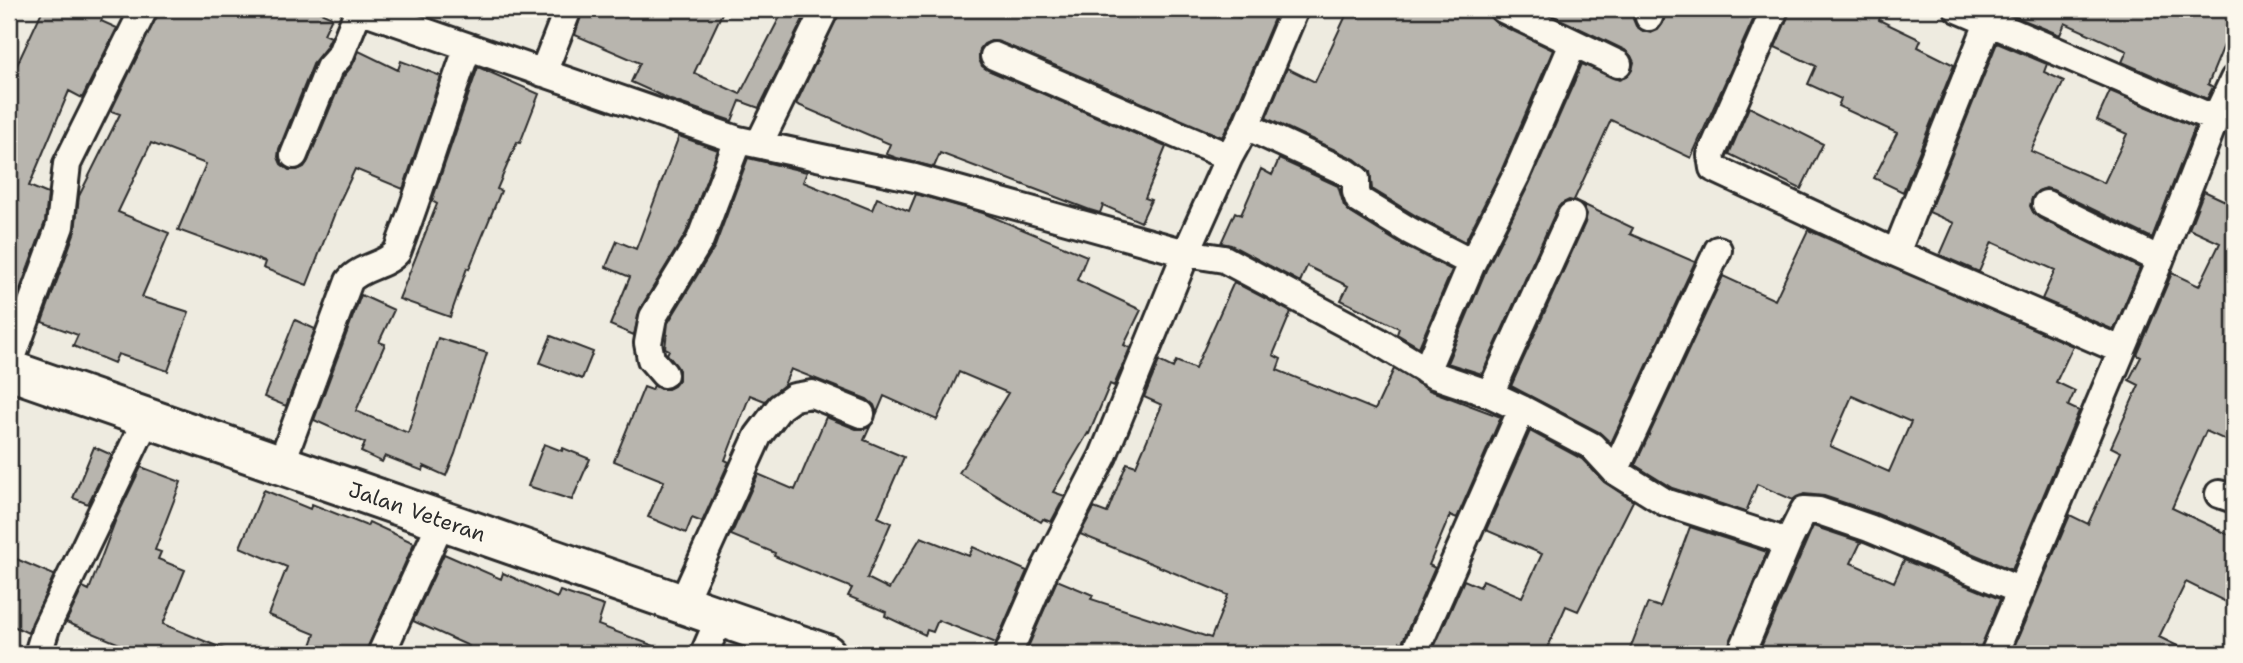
<svg xmlns="http://www.w3.org/2000/svg" width="2243" height="663" viewBox="0 0 2243 663" font-family="'Shantell Sans',sans-serif">
<rect width="100%" height="100%" fill="#eeebe0"/>
<filter id="ink" filterUnits="userSpaceOnUse"><feTurbulence type="fractalNoise" baseFrequency=".0143" numOctaves="2"/><feDisplacementMap in="SourceGraphic" scale="14" xChannelSelector="R" yChannelSelector="G"/><feConvolveMatrix kernelMatrix="1 2 1 2 8 2 1 2 1" color-interpolation-filters="sRGB"/></filter>
<g filter="url(#ink)">
<!-- building -->
<path fill="#b8b5ae" stroke="#2b2b2b" stroke-width="2" fill-rule="evenodd" d="M43 9H106L101 21 117 28 82 98 69 91 29 186 48 194 45 222 12 311 9 310V82Z
M160 9H314L332 17 324 34 331 37 326 47 314 62 279 149 278 157 281 164 289 170H297L304 167 308 161 343 77 352 66 359 51 398 70 401 61 441 76 403 189 355 169 338 205 307 285 263 268 265 262 178 230 206 164 151 143 118 212 169 233 142 297 189 312 168 371 118 354 114 363 73 346 78 335 42 322 75 231 79 196 120 114 111 111Z
M583 9H724L694 73 740 94 784 9H808L759 108 740 101 732 121 671 100 631 82 640 63 575 35Z
M841 9H1219L1241 18 1245 9H1278L1232 119 1222 137 1000 42 991 41 984 44 980 49 979 59 982 66 988 70 1166 147 1145 198 1151 200 1141 222 1103 205 1100 213 1090 210 940 153 934 167 897 158 886 154 890 144 796 104Z
M1349 9H1487L1490 17 1496 23 1553 50 1502 169 1465 242 1418 217 1372 189 1370 171 1355 159 1266 118 1287 68 1315 82Z
M1539 9H1635L1633 19 1636 26 1643 31 1651 33 1658 30 1663 23 1667 9H1758L1691 158 1611 120 1574 200 1633 228 1630 234 1695 262 1611 443 1599 432 1511 386 1585 223 1587 214 1584 207 1578 202 1569 200 1561 204 1557 209 1482 374 1447 363 1486 270 1530 182 1582 64 1619 80 1626 77 1632 70 1634 62 1631 56 1625 50Z
M1791 9H1884L1879 20 1921 40 1918 47 1954 65 1903 192 1874 178 1897 133 1838 106 1841 99 1808 84 1816 66 1775 47Z
M2003 9H2234V21L2208 84 2213 87 2207 99 2122 62 2127 51 2065 23 2060 35 2002 11Z
M1997 43 2047 64 2044 72 2064 81 2031 151 2104 183 2127 134 2097 120 2110 91 2195 127 2152 238 2053 190 2046 188 2038 191 2032 198 2030 206 2033 212 2039 218 2140 268 2114 330 2042 299 2055 270 1992 242 1979 272 1940 255 1954 223 1929 212Z
M478 67 539 94 520 143 517 142 497 189 501 191 469 269 467 268 450 317 399 299 437 204 432 201Z
M1749 107 1823 144 1801 189 1729 154Z
M679 136 718 150 686 233 640 309 634 335 610 325 630 277 606 267 617 241 636 249Z
M748 158 807 172 803 182 872 210 877 198 909 211 916 194 983 213 1087 256 1077 280 1141 310 1124 345 1130 348 1114 386 1110 384 1089 434 1088 433 1053 492 1065 496 1051 522 1043 519 1041 522 959 473 1008 393 959 372 937 420 884 396 877 413 874 405 867 399 791 369 784 385 765 401 750 395 725 460 729 462 702 522 692 518 686 533 648 517 664 481 614 461 644 387 652 390 654 385 660 389H668L674 386 679 380V370L667 354 669 350 665 348 668 323 715 246Z
M1279 159 1338 186 1344 206 1351 213 1402 245 1452 270 1419 347 1397 334 1399 328 1341 300 1348 286 1307 266 1300 282 1231 245 1221 243 1235 212 1241 215 1261 169 1272 175Z
M2204 191 2234 205V444L2206 431 2172 508 2234 537V606L2186 582 2159 637 2194 654H2011L2070 515 2088 524 2121 452 2111 447 2139 385 2129 380 2141 357 2137 355 2172 273 2199 286 2220 243 2189 229Z
M1808 230 2073 346 2056 382 2075 391 2068 406 2079 411 2012 570 1875 513 1824 496 1804 494 1793 500 1757 484 1746 512 1672 488 1635 465 1723 276 1775 300ZM1852 396 1911 422 1889 472 1830 446Z
M1234 282 1291 312 1273 355 1281 359 1277 370 1375 410 1394 369 1429 390 1501 417 1457 518 1450 515 1429 565 1435 568 1402 643 1400 642 1395 654H1025L1057 580 1093 595 1091 599 1211 638 1228 595 1080 534 1094 508 1107 513 1127 463 1136 466 1162 405 1144 397 1159 361 1173 368 1176 361 1195 369Z
M361 295 394 310 379 342 385 344 356 411 408 433 438 338 487 353 455 454 446 476 424 466 423 471 385 456 382 462 361 452 365 443 314 420Z
M295 320 315 329 286 406 264 397Z
M551 336 593 352 582 379 540 363Z
M826 417 856 429H864L870 427 864 440 904 457 878 517 891 523 867 578 889 589 921 537 969 556 973 547 1027 571 996 643 938 620 933 632 927 630 925 635 885 616 886 612 848 596 852 588 774 556 775 553 731 535 758 474 795 490Z
M1530 431 1582 459 1604 482 1633 501 1578 611 1566 606 1545 654H1431L1464 580 1480 587 1483 580 1522 597 1542 554 1486 530Z
M544 444 562 451 563 448 590 459 572 500 528 486Z
M94 447 112 455 88 504 73 498Z
M141 467 181 482 155 550 161 552 158 559 185 570 163 624 236 654H144L66 622 83 587 89 590 116 519Z
M264 490 310 509 312 504 367 526 369 522 414 543 365 654H308L315 634 268 615 287 567 240 547Z
M1813 526 1861 542 1851 563 1894 582 1904 560 2000 599 1979 654H1758Z
M1690 527 1767 552 1726 654H1628L1648 603 1660 607Z
M444 554 501 579 503 573 557 598 560 591 604 606 598 625 670 652V654H465L469 646 413 621Z
M14 558 54 575 28 633 9 624V572Z"/>
<g fill="none" stroke-linecap="round" stroke-linejoin="round">
<!-- minor casing -->
<g stroke="#2b2b2b" stroke-width="32">
<path id="minor" d="M359 9 738 140 915 178 1186 253 1224 259 1376 340 1434 375 1490 394 1522 409 1592 446 1615 471 1665 502 1788 542 1804 510 1819 511 1869 528 2021 591
M1503 9 1618 64
M1775 9 1711 155 1713 168 1896 253 2121 350
M1958 9 2215 119
M1649 17 1652 9
M994 56 1229 157
M543 73 568 9
M1246 126 1346 172 1356 179V192L1359 200 1410 231 1472 263
M759 144 825 9
M294 155 329 68 340 56 359 9
M2046 204 2160 260
M1896 253 1988 23
M9 366 60 226 67 164 144 9
M1426 371 1472 263 1516 176 1573 44
M664 374 651 359 648 343 653 317 700 240 738 140
M1490 394 1571 216
M281 464 349 281C361 266 384 267 397 252 423 184 443 115 468 47
M1615 471 1718 250
M2219 494 2234 499
M682 604 758 436 780 407 794 397 812 394 861 414
M38 654 46 628 147 418
M381 654 442 520
M704 654 720 617
M1008 654 1046 567 1103 456 1186 253 1229 157 1246 126 1295 9
M1414 654 1522 409
M1741 654 1788 542
M1994 654 2160 260 2215 119 2234 79"/>
</g>
<!-- primary casing -->
<g stroke="#2b2b2b" stroke-width="44">
<path id="primary" d="M9 370 826 654"/>
</g>
<!-- minor -->
<use href="#minor" stroke="#fbf7ec" stroke-width="26"/>
<!-- primary -->
<use href="#primary" stroke="#fbf7ec" stroke-width="38"/>
</g>
</g>
<g text-anchor="middle" stroke-width="7" stroke-linejoin="round" paint-order="stroke">
<!-- street labels -->
<g font-size="21" fill="#2b2b2b" stroke="#fbf7ec">
<text transform="translate(417 512) rotate(19)" y="7">Jalan Veteran</text>
</g>
</g>
<!-- margin -->
<rect width="2243" height="663" fill="none" stroke="#fbf7ec" stroke-width="35"/>
<rect x="18" y="18" width="2208" height="628" fill="none" stroke="#2b2b2b" stroke-width="2.5" filter="url(#ink)"/>
</svg>
